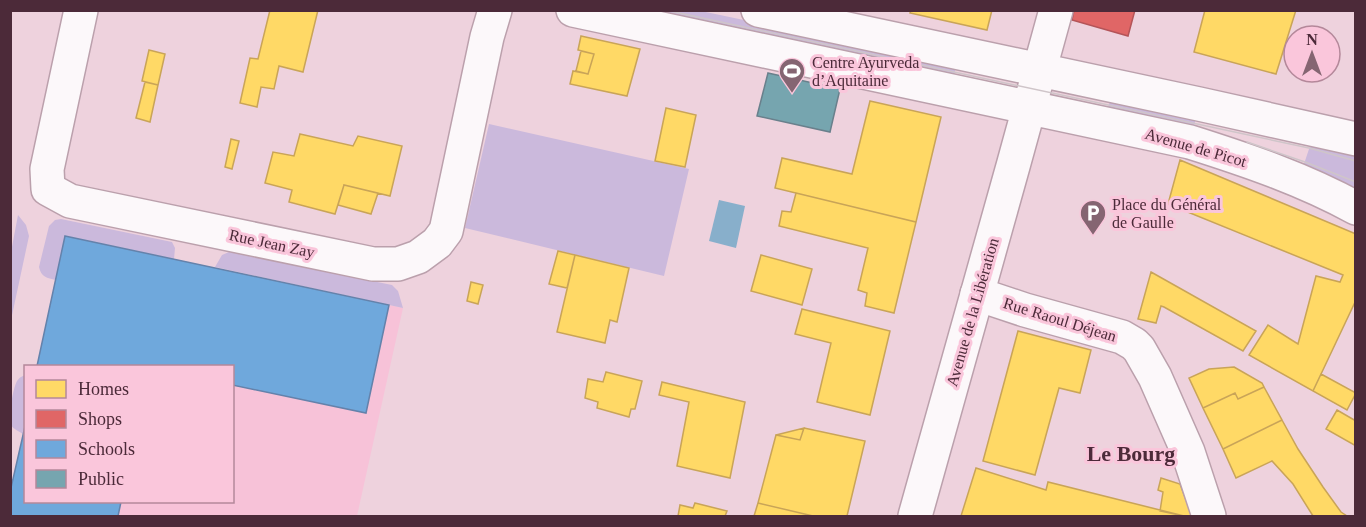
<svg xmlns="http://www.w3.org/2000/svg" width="1366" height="527" viewBox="0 0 1366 527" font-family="'Times New Roman',serif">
<rect width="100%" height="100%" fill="#eed2dd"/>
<!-- built -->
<path fill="#f7c2d8" d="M65 236 403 308 357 516H11V492L25 422 26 502H232V366H37Z"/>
<!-- green -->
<path fill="#cbb9dc" d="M623 11H701L956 65 953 81Z
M1111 98 1196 116 1193 133 1106 114Z
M489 124 689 169 664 276 465 228Z
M1312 140 1355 152V192L1302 170Z
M18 215 26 225 29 236 11 320V252Z
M61 219 172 242 175 248 174 259 66 236 56 280C47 278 41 277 39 267L49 226 55 220Z
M229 252 392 285 398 291 403 308 215 267 222 255Z
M25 375 26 422 23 434C19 431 13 429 11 425 8 417 13 388 17 381 20 377 21 377 25 375Z"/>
<!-- water -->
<path fill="#88afcb" d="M719 200 745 206 736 248 709 241Z"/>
<!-- homes -->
<path fill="#ffd966" stroke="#c9a458" stroke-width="1.5" d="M270 10H318L303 72 279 66 274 89 261 87 257 107 240 103 250 58 258 59Z
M911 10H992L987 30 910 13Z
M1205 10H1296L1276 74 1194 52Z
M581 36 640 49 627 96 570 84 573 71 588 74 594 54 578 50Z
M149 50 165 54 158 85 142 81Z
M581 51 594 54 588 74 576 71Z
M145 82 158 85 150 122 136 118Z
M870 101 941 117 916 222 775 188 782 158 852 174Z
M666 108 696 115 685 167 655 161Z
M300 134 353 146 358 136 402 146 390 196 344 185 335 214 289 202 292 190 265 183 273 152 294 156Z
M231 139 239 141 232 169 225 167Z
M1180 160 1356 234V300L1313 391 1249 355 1268 325 1298 344 1316 276 1340 282 1343 275 1168 204Z
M344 185 378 193 371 214 338 205Z
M796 193 916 222 894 313 865 306 867 293 858 290 868 248 779 226 782 211 791 212Z
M558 251 575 255 567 288 549 284Z
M575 255 629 268 617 322 610 320 605 343 557 332Z
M761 255 812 269 802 305 751 291Z
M1151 272 1256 331 1243 351 1164 307 1161 306 1156 323 1138 319Z
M471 282 483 285 478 304 467 301Z
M802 309 890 331 870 415 817 402 831 343 795 334Z
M1018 331 1091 350 1080 393 1059 388 1035 475 983 461Z
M1234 367 1262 383 1264 387 1238 399 1235 393 1203 408 1189 378 1209 369Z
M606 372 642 381 635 409H631L629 417 597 408 598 402 585 398 588 379 603 382Z
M1321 374 1356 393 1347 410 1313 391Z
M662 382 745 402 730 478 677 466 689 402 659 395Z
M1264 387 1282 420 1223 449 1203 408 1235 393 1238 399Z
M1337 410 1356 421V446L1326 429Z
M1282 420 1298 449 1323 487 1341 512 1347 516H1313L1293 484 1272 461 1236 478 1223 449Z
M804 428 800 440 776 435Z
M804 428 865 441 847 516H813L758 503 776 435 800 440Z
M976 468 1046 490 1048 482 1184 516H961Z
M1161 478 1180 484 1192 516H1184L1160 511 1163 492 1158 490Z
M695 503 727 511 725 516H678L680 505 693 508Z
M758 503 813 516H754Z"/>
<!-- shops -->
<path fill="#e06666" stroke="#b45458" stroke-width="1.5" d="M1074 10H1135L1128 36 1072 20Z"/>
<!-- schools -->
<path fill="#6fa8dc" stroke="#6482ab" stroke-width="1.5" d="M65 236 389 305 366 413 232 385V366H37Z
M26 422V502H121L118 516H10V492Z"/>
<!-- public -->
<path fill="#76a5af" stroke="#69808c" stroke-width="1.5" d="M768 73 840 89 830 132 757 116Z"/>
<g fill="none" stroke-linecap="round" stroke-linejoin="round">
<!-- minor casing -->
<g stroke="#bba0ac" stroke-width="36">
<path id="minor" d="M81 10 47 169 48 189 70 201 373 264H398L418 257 437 243 446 231 487 37 495 10
M977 294 1025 310 1122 337 1134 344 1139 349 1155 377 1188 452 1209 516"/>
</g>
<!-- tertiary casing -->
<g stroke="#bba0ac" stroke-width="36">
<path id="tertiary" d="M573 10 1190 142C1247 160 1303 179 1356 208
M758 10 1199 104 1356 139
M915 516C962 348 1010 179 1056 10"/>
</g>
<!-- minor -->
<use href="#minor" stroke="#fcf8fa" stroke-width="33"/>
<!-- tertiary -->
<use href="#tertiary" stroke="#fcf8fa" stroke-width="33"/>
<!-- tram -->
<path stroke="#cfc5c9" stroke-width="1.5" d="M665 10 1309 148 1356 161
M1247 142 1305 162 1356 182"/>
</g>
<!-- icons -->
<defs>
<g id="stadium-pin" transform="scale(1.35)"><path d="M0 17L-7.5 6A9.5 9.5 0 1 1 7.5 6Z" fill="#856572" stroke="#fac6db"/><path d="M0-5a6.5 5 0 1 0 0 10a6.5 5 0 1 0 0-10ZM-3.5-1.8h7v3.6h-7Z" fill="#fff"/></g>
<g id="parking-pin" transform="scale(1.35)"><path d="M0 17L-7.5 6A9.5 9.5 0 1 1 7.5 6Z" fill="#856572" stroke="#fac6db"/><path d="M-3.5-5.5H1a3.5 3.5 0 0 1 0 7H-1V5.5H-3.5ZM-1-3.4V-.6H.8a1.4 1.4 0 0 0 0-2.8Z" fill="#fff"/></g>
</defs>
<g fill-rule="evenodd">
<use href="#stadium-pin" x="792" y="71"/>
<use href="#parking-pin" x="1093" y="213"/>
</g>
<g text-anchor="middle" stroke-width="6" stroke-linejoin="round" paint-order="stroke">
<!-- poi labels -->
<g font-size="16" fill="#4c2a39" stroke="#fac6db" text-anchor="start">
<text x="812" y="68">Centre Ayurveda<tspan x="812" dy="18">d’Aquitaine</tspan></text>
<text x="1112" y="210">Place du Général<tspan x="1112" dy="18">de Gaulle</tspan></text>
</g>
<!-- street labels -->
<g font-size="16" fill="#4c2a39" stroke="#fac6db">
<text transform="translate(1196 147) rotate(16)" y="6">Avenue de Picot</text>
<text transform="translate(272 243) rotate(12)" y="6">Rue Jean Zay</text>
<text transform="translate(972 312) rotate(-74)" y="6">Avenue de la Libération</text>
<text transform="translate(1060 319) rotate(17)" y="6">Rue Raoul Déjean</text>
</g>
<!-- district labels -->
<g font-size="22" font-weight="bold" fill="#4c2a39" stroke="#fac6db">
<text x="1131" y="461">Le Bourg</text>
</g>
</g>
<!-- border -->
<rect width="1366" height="527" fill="none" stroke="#4c2a39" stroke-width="24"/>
<!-- legend -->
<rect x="24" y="365" width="210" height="138" fill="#fac6db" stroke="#b4889a" stroke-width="1.5"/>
<rect x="36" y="380" width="30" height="18" fill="#ffd966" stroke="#b4889a" stroke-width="1.5"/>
<text x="78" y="395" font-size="18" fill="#4c2a39">Homes</text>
<rect x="36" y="410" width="30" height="18" fill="#e06666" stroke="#b4889a" stroke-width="1.5"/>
<text x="78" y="425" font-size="18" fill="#4c2a39">Shops</text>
<rect x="36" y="440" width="30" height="18" fill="#6fa8dc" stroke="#b4889a" stroke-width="1.5"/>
<text x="78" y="455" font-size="18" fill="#4c2a39">Schools</text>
<rect x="36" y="470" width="30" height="18" fill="#76a5af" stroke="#b4889a" stroke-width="1.5"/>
<text x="78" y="485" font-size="18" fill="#4c2a39">Public</text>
<!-- north arrow -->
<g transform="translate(1312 54)"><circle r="28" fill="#fac6db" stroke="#b4889a" stroke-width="1.5"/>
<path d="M0-4.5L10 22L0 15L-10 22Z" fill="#856572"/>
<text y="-9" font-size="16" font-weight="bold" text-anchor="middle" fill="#4c2a39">N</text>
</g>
</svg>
